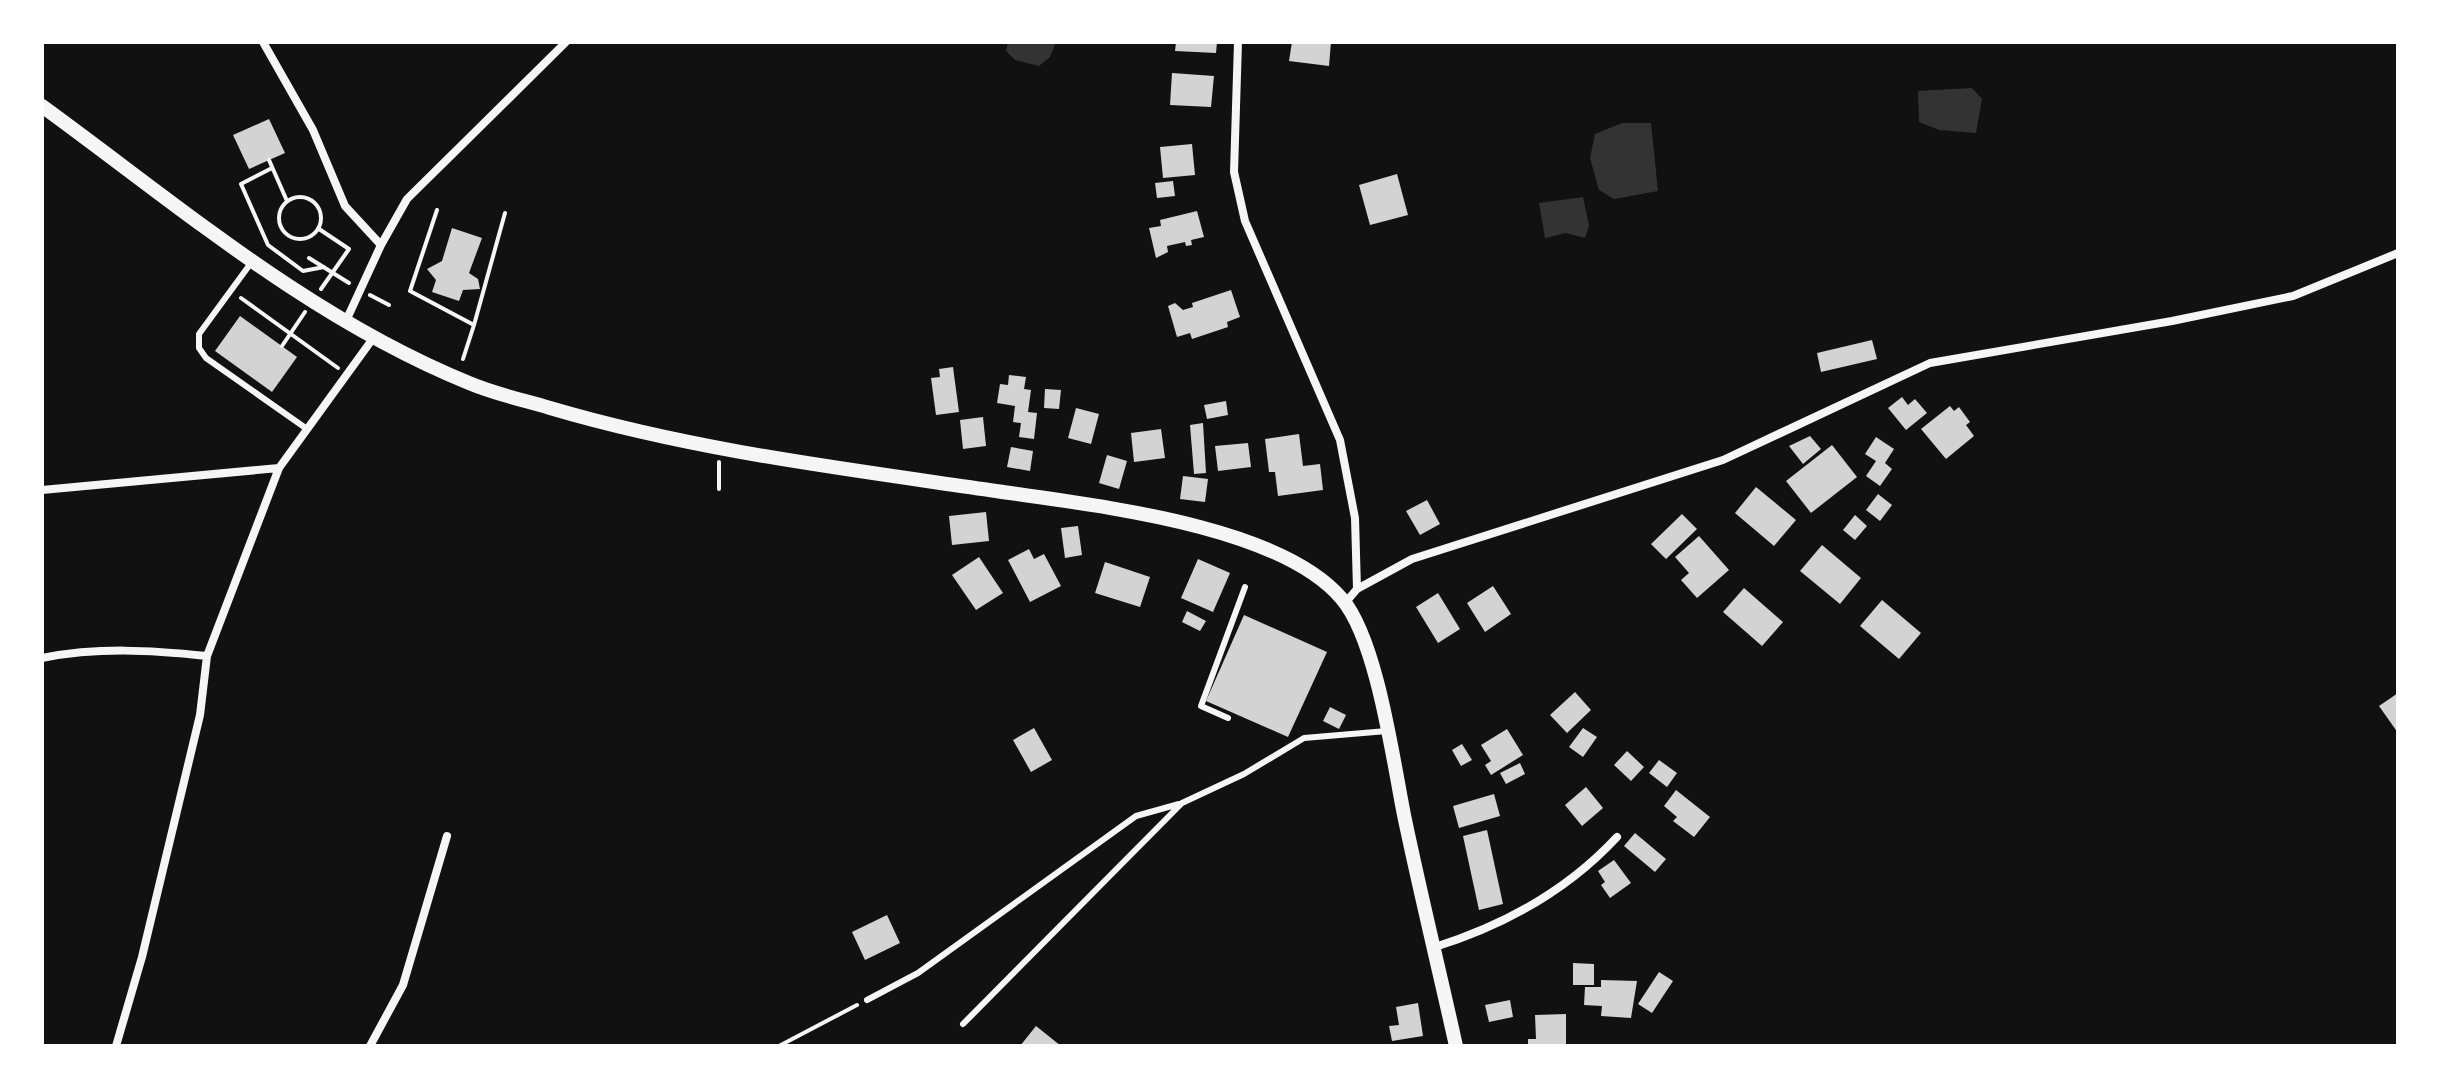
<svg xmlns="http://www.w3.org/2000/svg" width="2440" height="1088" viewBox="0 0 2440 1088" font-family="'Open Sans',sans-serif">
<rect width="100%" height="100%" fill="#111"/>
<!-- water -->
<path fill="#333" d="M1008 42H1056L1050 57 1039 66 1015 60 1006 51Z
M1972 88 1982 99 1976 133 1939 130 1919 122 1918 91Z
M1622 123H1651L1658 191 1614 199 1599 190 1590 158 1595 134Z
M1583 197 1589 226 1585 238 1566 233 1545 238 1539 203Z"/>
<!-- building -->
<path fill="#d3d3d3" d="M1176 42H1217L1216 53 1175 51Z
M1292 42H1331L1329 66 1289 61Z
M1172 73 1214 76 1211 107 1170 105Z
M269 119 285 153 249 169 233 135Z
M1192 144 1195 175 1163 178 1160 147Z
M1397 174 1408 215 1370 225 1359 185Z
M1173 181 1175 196 1157 198 1155 183Z
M1197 211 1204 237 1191 240 1192 245 1186 246 1185 242 1167 246 1168 252 1156 258 1149 228 1161 226 1160 220Z
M452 228 482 238 469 273 478 279 480 289 463 290 459 301 432 292 436 280 427 269 442 261Z
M1231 290 1240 317 1227 322 1228 327 1192 339 1190 333 1177 337 1168 306 1175 303 1183 310 1193 307 1192 303Z
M240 316 297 357 272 392 215 351Z
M1872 340 1877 359 1821 372 1817 353Z
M953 367 959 412 936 415 931 378 940 377 939 369Z
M1009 375 1026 377 1024 389 1031 390 1028 412 1037 413 1034 439 1019 437 1021 423 1013 422 1015 406 997 403 1000 384 1008 385Z
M1045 389 1061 390 1059 409 1044 408Z
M1902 397 1908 405 1915 399 1927 413 1906 430 1888 408Z
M1226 401 1228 415 1207 419 1204 405Z
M1950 406 1954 411 1959 407 1970 422 1966 425 1974 436 1946 459 1921 429Z
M1076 408 1099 414 1091 444 1068 438Z
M983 417 986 446 963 449 960 420Z
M1203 423 1206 473 1194 474 1190 425Z
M1161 429 1165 458 1134 462 1131 433Z
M1299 434 1303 466 1320 464 1323 490 1278 496 1275 472H1269L1265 439Z
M1810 436 1821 449 1803 464 1789 446Z
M1876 437 1894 449 1885 463 1892 469 1880 486 1866 476 1876 461 1865 454Z
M1248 443 1251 467 1218 471 1215 446Z
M1832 445 1857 477 1811 513 1786 481Z
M1011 447 1033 451 1030 471 1007 467Z
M1107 455 1127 461 1119 489 1099 483Z
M1183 476 1208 479 1205 502 1180 499Z
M1756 487 1796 520 1774 546 1735 513Z
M1878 494 1892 505 1880 521 1866 510Z
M1427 500 1440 524 1420 535 1406 511Z
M986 512 989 541 952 545 949 516Z
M1682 514 1697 529 1666 559 1651 544Z
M1855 515 1867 526 1855 540 1843 530Z
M1078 526 1082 555 1065 558 1061 528Z
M1699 536 1729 570 1697 598 1681 580 1689 573 1675 557Z
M1822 545 1861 578 1840 604 1800 571Z
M1029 549 1034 559 1044 554 1061 586 1030 602 1008 560Z
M979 557 1003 593 976 610 952 575Z
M1198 559 1230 573 1213 612 1181 598Z
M1105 562 1150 577 1140 607 1095 593Z
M1493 586 1511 614 1485 632 1467 603Z
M1744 588 1783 622 1762 646 1723 612Z
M1438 593 1460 629 1438 643 1416 607Z
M1882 600 1921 633 1899 659 1860 626Z
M1187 611 1206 621 1200 631 1182 622Z
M1244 615 1327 652 1288 737 1206 701Z
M1575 692 1591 710 1567 733 1550 715Z
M2398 693V733L2379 706Z
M1330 707 1346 715 1339 729 1323 721Z
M1034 728 1052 760 1031 772 1013 740Z
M1583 728 1597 737 1583 757 1569 747Z
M1507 729 1523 755 1491 775 1485 765 1491 761 1481 745Z
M1462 744 1472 760 1461 766 1452 750Z
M1627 751 1644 767 1631 781 1614 765Z
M1659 760 1677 773 1667 787 1649 773Z
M1520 763 1525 774 1506 784 1500 773Z
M1586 787 1603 808 1582 826 1565 805Z
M1676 790 1710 817 1694 837 1673 821 1677 817 1664 806Z
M1494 794 1500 816 1459 828 1453 806Z
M1487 830 1503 904 1479 910 1463 836Z
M1635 833 1666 859 1655 872 1624 846Z
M1614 860 1631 883 1610 898 1601 885 1605 882 1598 871Z
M887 915 900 943 865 960 852 932Z
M1573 963 1594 964V985H1573Z
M1659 972 1673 981 1652 1013 1638 1004Z
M1601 980 1637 981 1631 1018 1601 1016 1602 1006 1584 1005 1585 987H1601Z
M1510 1000 1513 1017 1489 1022 1485 1005Z
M1418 1003 1423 1036 1392 1041 1389 1026 1399 1025 1396 1007Z
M1566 1014V1046H1528V1039H1536L1535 1015Z
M1036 1026 1061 1046H1020Z"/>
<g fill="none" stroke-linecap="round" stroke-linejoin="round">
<!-- path -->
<path stroke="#f5f5f5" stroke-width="4" d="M269 160 287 201
M272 168 241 184 268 245 303 271 324 267
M279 218a21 21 0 1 1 42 0a21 21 0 1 1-42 0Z
M437 210 410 291 474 325 505 213
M319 229 349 249 321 289
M309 258 349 283
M370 295 389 305
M241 298 338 368
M282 346 305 312
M463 359 474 325
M719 489V462
M779 1046 857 1005"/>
<!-- service -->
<path stroke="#f5f5f5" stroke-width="6" d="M251 263 199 334V348L206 358 307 429
M1228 718 1201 706 1245 587
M867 1000 918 973 1136 816 1179 804
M963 1024 1182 803 1244 774 1304 738 1387 731"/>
<!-- minor -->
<path stroke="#f5f5f5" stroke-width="8" d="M263 42 313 130 345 206 381 245
M1238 42 1234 172 1245 221 1340 440 1355 518 1357 589 1346 602
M345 323 381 245 407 199 566 42
M42 490 279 468
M1357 589 1412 559 1723 460 1930 363 2172 321 2293 296 2398 253
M42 658C98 647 150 650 207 656
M1435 947C1505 925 1567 891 1617 837
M116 1046 142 957 200 715 207 656 279 468 374 337
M370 1046 403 985 447 836"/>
<!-- tertiary -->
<path stroke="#f5f5f5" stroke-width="14" d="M42 106C178 205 311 319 469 383 495 394 523 400 550 408 696 451 846 469 996 491 1090 505 1279 524 1342 599 1377 640 1393 760 1404 815 1420 892 1439 969 1456 1046"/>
</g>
<!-- border -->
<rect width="2440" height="1088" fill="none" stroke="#ffffff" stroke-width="88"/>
</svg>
